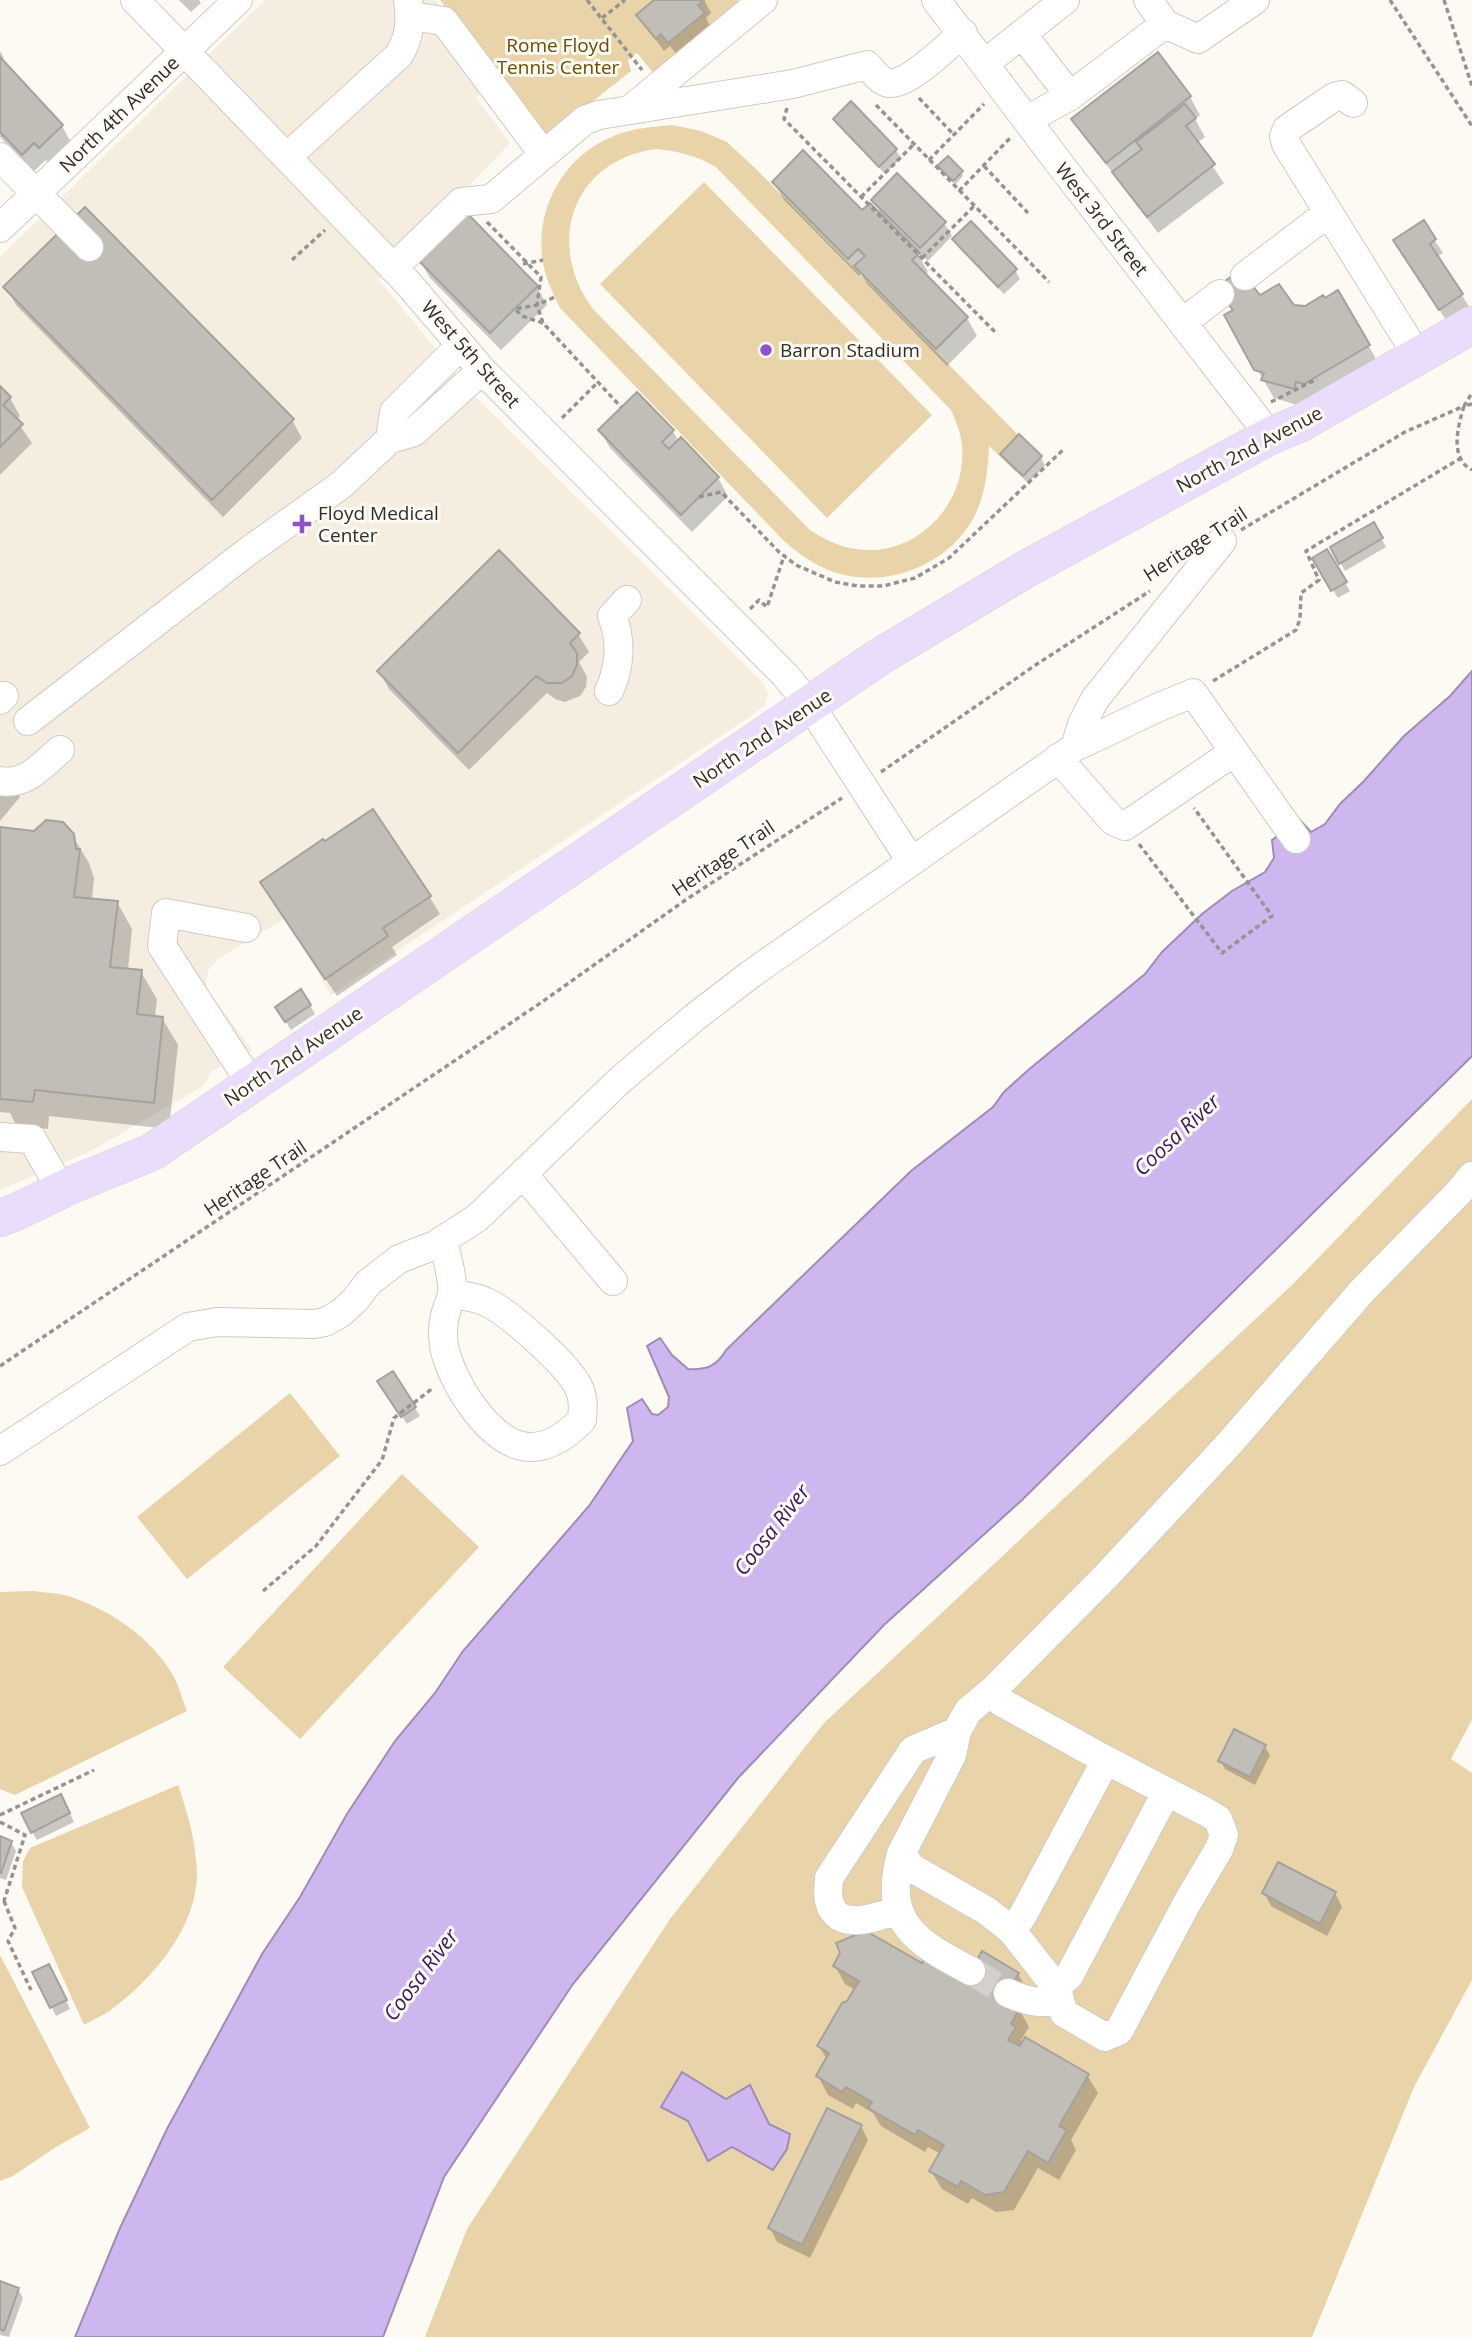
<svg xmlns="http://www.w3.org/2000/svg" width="1472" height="2337" viewBox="0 0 1472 2337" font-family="'Open Sans',sans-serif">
<rect width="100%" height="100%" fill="#fdfaf4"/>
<!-- built -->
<path fill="#f4ede0" d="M265 0H435L498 78 476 98 510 143 379 280 472 393 763 683 768 694 765 705 751 716 331 995 286 918 218 959 208 971 206 988 252 1050 211 1072 203 1086 91 1151 0 1190V257Z"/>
<!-- green -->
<path fill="#e9d4aa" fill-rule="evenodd" d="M440 0H737L740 3 654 74 637 53 628 60 631 71 548 137Z
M672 125 701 131 727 142 755 168 1035 452 1016 472 989 446C988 471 985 497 973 519 948 563 894 586 844 575 821 570 801 556 784 541L560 308C554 295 547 282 544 268 532 213 562 156 614 136 632 128 653 127 672 125ZM656 149C679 151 696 156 716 167L951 410C956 421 961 433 962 446 967 501 921 553 865 550 844 549 827 541 810 530L593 309C544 243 573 160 656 149Z
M704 182 932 415 827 518 600 284Z
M1472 1099V1720L1451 1759 1472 1773V1980L1414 2087 1312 2337H425L467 2229 670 1919 824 1723 1294 1283Z
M290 1393 340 1456 187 1579 137 1517Z
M402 1474 479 1547 300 1739 223 1667Z
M34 1591C46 1593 60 1593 71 1597 112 1611 151 1638 173 1675 179 1686 182 1699 187 1711L15 1795 0 1789V1592Z
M178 1785C188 1814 196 1842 197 1873 197 1926 156 1975 116 2006 107 2014 94 2019 84 2025L22 1887 23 1861 30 1848Z
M0 1955 90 2128 56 2147 13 2176 0 2181Z"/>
<!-- water -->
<path fill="#ceb6ef" stroke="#9e8db4" stroke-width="2" d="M1472 671V1056L1022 1500 884 1625 738 1778 573 1984 444 2177 383 2337H75L120 2228 167 2129 262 1954 300 1897 347 1814 395 1741 435 1693 463 1651 589 1506 633 1441 627 1408 642 1399 652 1414 658 1415 668 1407 669 1397 647 1346 660 1338 672 1355 688 1369C707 1370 717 1366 726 1350L911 1171 993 1107 1004 1092 1027 1071 1145 974 1162 952 1202 914 1232 891 1265 872 1274 858 1272 840 1300 820 1311 832 1325 824 1340 804 1364 781 1404 736 1450 696Z
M682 2072 726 2099 750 2085 769 2124 790 2134 787 2149 773 2170 732 2147 708 2161 688 2121 661 2107Z"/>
<!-- shadow -->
<path fill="#0003" d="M179 0H199L201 3 191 12Z
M657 0H704L711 13 706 18 711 28 677 55 670 46 664 51 638 15Z
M0 51 4 58 1 61 62 126 72 144 50 165 46 160 33 172 0 137Z
M1157 54 1190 97 1200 115 1195 119 1205 137 1197 143 1224 183 1158 233 1118 179 1084 137 1074 119Z
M835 119 896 150 901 158 885 174 840 127Z
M942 170 961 172 963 176 956 184Z
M774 182 862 213 883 217 873 200 944 223 952 236 928 261 915 249 928 272 925 276 967 318 977 336 947 366 867 284 861 274 859 276 784 200Z
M1423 222 1443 253 1437 257 1470 308 1448 323 1403 254Z
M954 240 1015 270 1020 279 1004 294 959 248Z
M420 260 537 287 547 305 501 350 430 278Z
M6 287 292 420 302 438 223 517 16 305Z
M1218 289 1305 308 1338 293 1379 364 1304 407 1274 398 1226 316 1233 312Z
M0 389 10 398 20 416 16 420 32 443 0 475Z
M600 430 673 431 679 442 718 478 728 496 692 532 610 448Z
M1002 454 1041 457 1045 466 1028 483 1007 462Z
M1373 524 1386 547 1345 571 1332 548Z
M1327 552 1350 591 1338 598 1314 559Z
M578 634 589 652 579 662 587 677 586 687 580 696 565 702 555 699 547 693 469 770 389 689 379 671Z
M0 766 20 797 0 821Z
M0 828 35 832 68 828 89 863 94 878 92 900 117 902 132 929 128 970 141 972 157 999 155 1017 162 1018 178 1045 169 1129 49 1116 48 1129 16 1125 10 1113 0 1112Z
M429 896 440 914 392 947 397 955 337 996 272 900Z
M310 1005 315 1014 291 1030 282 1016Z
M385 1390 415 1408 420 1416 407 1424Z
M1265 1747 1270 1755 1255 1785 1225 1769 1220 1760Z
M65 1804 74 1822 37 1840 32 1832Z
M0 1838 11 1842 16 1851 6 1880 0 1878Z
M1264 1893H1335L1342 1907 1327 1936 1271 1906Z
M835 1966H923L1018 1974 1028 1992 1019 2009 1029 2027 1021 2040 1024 2044 1087 2075 1098 2093 1071 2140 1076 2150 1059 2180 1038 2168 1014 2210 996 2212 972 2198 968 2204 942 2189 931 2171 941 2154 928 2147 925 2152 881 2126 873 2113 856 2103 853 2109 828 2095 818 2076 827 2060 819 2046 855 1990 845 1984Z
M34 1973 53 1974 70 2009 56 2016Z
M861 2126 868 2140 810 2258 777 2242 770 2228Z
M0 2283 18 2289 23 2298 9 2337 0 2335Z"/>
<!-- building -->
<path fill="#c1beb8" stroke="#a4a29c" stroke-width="2" d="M654 0H704L698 5 705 13 668 43 661 34 656 39 636 15Z
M1158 52 1191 96 1106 163 1071 119Z
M0 57 63 125 39 148 34 143 22 155 0 132Z
M851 101 897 149 879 167 833 119Z
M1185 104 1196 118 1186 126 1215 164 1147 217 1112 172 1142 149 1136 142Z
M803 150 862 210 870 203 920 253 912 260 968 317 936 349 854 266 865 256 858 249 848 259 772 182Z
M948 156 963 171 953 181 937 166Z
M897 173 946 222 920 248 871 200Z
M85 207 294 419 212 500 3 287Z
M466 212 538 286 490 333 418 260Z
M1424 220 1436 239 1430 244 1463 294 1439 310 1393 240Z
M971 221 1017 269 998 287 952 239Z
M1240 270 1260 295 1279 284 1294 305 1305 306 1323 295 1325 298 1338 290 1370 345 1304 384 1296 382 1294 389 1261 380 1264 373 1254 370 1224 315 1233 310 1216 288Z
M0 386 11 397 3 405 23 424 0 447Z
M637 392 674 430 662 442 669 449 681 437 719 477 681 515 598 430Z
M1019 434 1042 456 1023 476 1000 454Z
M1374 522 1383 538 1339 564 1330 547Z
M1327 549 1347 582 1331 591 1312 558Z
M499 550 580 633 570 643 577 653V665L572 676 562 683H547L536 676 458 753 377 671Z
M373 809 431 896 383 928 388 936 325 979 260 882 323 839 325 841Z
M46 820 63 822 74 834 76 849H80L74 897 118 901 110 967 142 970 137 1014 163 1017 154 1103 35 1090 33 1102 0 1099V827L34 831Z
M301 989 311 1005 285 1022 275 1007Z
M393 1371 416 1407 401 1417 377 1381Z
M1234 1729 1266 1745 1250 1777 1218 1761Z
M61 1794 70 1813 31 1833 21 1813Z
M0 1836 12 1841 1 1873 0 1872Z
M1278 1862 1336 1892 1320 1924 1262 1893Z
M861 1928 922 1963 924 1959 967 1978 982 1951 1019 1973 1004 1998 1020 2007 1011 2024 1016 2027 1008 2040 1020 2046 1025 2037 1089 2074 1059 2126 1067 2130 1048 2163 1028 2151 1004 2192 985 2195 961 2181 958 2187 929 2171 944 2145 918 2130 915 2135 868 2108 872 2102 846 2087 842 2092 816 2076 829 2053 817 2046 842 2003 847 2001 859 1981 833 1966 840 1953 836 1943 858 1934Z
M49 1964 67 2000 50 2008 32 1972Z
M827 2108 862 2125 802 2245 768 2228Z
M0 2281 19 2288 4 2331 0 2329Z"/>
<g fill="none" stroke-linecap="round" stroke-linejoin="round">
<!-- minor-tunnel -->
<path stroke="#d4d1cc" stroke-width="28" stroke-dasharray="28 14" stroke-linecap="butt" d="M971 1971 1008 1993"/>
<!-- minor casing -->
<g stroke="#cecbc5" stroke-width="30">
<path id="minor" d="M135 0 407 282 482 370 785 675 810 705 911 861
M936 0 1059 163 1270 436
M410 16 444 21 544 155
M1165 24 1198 39 1255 0
M1022 34 1070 96
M984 64 1065 0
M1353 103 1342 95 1334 97 1287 129 1284 136 1286 144 1417 355
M632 108 763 0
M1027 120 1070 96 1165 24 1148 0
M0 157 89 247
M287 157 399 55C410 37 411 20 408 0
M0 228 238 0
M393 268 461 202 491 199 585 120 599 115 793 84 867 65C873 71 880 82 889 83 909 85 947 46 963 33
M1245 276 1328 213
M1182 323 1220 294
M390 439 394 412 460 346
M609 691C620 668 622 640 612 616L627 600
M0 700 4 696
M28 721 247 552 341 485 390 439 414 432 482 370
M1075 747 1082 724 1095 699 1222 541
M1058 758 1113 821 1125 826 1234 752
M0 781C26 786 42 765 60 750
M246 928 166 913 162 946 252 1085
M0 1137 32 1139 55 1179
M523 1174 613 1281
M443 1240C446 1255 454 1280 452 1294 452 1298 448 1304 447 1309 443 1320 442 1335 444 1346 450 1380 491 1448 531 1447 551 1447 568 1434 582 1420 583 1409 584 1399 579 1388 568 1365 508 1311 484 1301 475 1297 462 1296 452 1293
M0 1451 188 1327 217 1322 314 1324 325 1322 341 1313 356 1299 368 1283 399 1259 435 1245 477 1218 620 1080 695 1017 751 974 1075 747 1157 708 1193 693 1296 839
M992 1691 1001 1702 1106 1760 1206 1812 1218 1819 1224 1835 1219 1849 1187 1903 1119 2031 1105 2037 1064 2013 1056 1987 1012 1931 987 1911 912 1868 901 1854 952 1755 957 1731 968 1711Z
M992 1691 1107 1575 1228 1445 1363 1290 1460 1191 1472 1176
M901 1854C882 1923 916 1942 971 1971
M898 1910C877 1917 837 1933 829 1901 827 1894 829 1885 829 1878L913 1750 957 1731
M1012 1931 1023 1915 1106 1760
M1056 1987 1069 1976 1166 1793
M1008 1993C1027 2001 1039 2004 1060 2001"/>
</g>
<!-- major casing -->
<g stroke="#d5d5d5" stroke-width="38">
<path id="major" d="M0 1218 16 1212 74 1184 152 1152 879 657 1026 569 1270 436 1299 424 1472 325"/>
</g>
<!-- path -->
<path stroke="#969490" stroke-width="3.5" stroke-dasharray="5 3.5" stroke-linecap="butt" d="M587 0 642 70
M1390 0 1472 126
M1444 0 1472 86
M602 18 625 0
M919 98 954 135
M876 105 1049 282
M787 108 784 119 996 333
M929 160 984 104
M984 166 1028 213
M959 191 1011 137
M861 197 914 144
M487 222 541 277 537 305 543 323 621 407
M922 258 974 206
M292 260 325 230
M523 264 543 260
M543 323 522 316 515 309 537 305 555 297
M1271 402 1317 379
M1472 404 1464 406C1458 426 1449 458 1472 470
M562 418 598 382
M699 497 721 492 779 552 796 565 835 582 858 586H883L915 578 949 558 1065 448
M1241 530 1405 432 1464 406 1472 393
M750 609 759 600 767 607 784 556
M1213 681 1296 630 1300 619 1301 593 1319 580 1306 551 1461 458
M881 772 1037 664 1150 591
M1139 844 1222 953 1272 916 1194 808
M0 1366 542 1002 684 901 842 798
M263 1591 316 1546 382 1460 394 1418 433 1388
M0 1815 94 1770
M0 1822 25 1835 4 1901 0 1902
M4 1901 15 1928 8 1941 31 1990"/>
<!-- minor -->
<use href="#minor" stroke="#fff" stroke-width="28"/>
<!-- major -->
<use href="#major" stroke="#eaddfc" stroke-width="37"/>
</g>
<!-- markers -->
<g fill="#8d53ca" stroke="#fdfaf4" stroke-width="2.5">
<circle cx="766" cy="350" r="7"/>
<path d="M298.5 513.5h7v7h7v7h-7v7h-7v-7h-7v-7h7z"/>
</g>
<g text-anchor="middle" stroke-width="6" stroke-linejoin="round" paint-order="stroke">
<!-- park labels -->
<g font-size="19" fill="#6a4d00" stroke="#fdfaf4">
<text x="558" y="52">Rome Floyd<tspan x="558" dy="22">Tennis Center</tspan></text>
</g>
<!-- street labels -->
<g font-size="19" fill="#2f2e2c" stroke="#fdfaf4">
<text transform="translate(119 114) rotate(-44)" y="7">North 4th Avenue</text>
<text transform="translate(1102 219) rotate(52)" y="7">West 3rd Street</text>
<text transform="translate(471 354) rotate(48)" y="7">West 5th Street</text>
<text transform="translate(1249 449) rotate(-28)" y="7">North 2nd Avenue</text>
<text transform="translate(1195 544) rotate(-33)" y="7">Heritage Trail</text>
<text transform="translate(762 738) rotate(-34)" y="7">North 2nd Avenue</text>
<text transform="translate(723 858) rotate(-34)" y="7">Heritage Trail</text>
<text transform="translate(293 1056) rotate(-34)" y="7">North 2nd Avenue</text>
<text transform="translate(255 1178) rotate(-34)" y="7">Heritage Trail</text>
</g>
<!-- poi labels -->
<g font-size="19" fill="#2f2e2c" stroke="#fdfaf4" text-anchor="start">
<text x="780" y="357">Barron Stadium</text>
<text x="318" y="520">Floyd Medical<tspan x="318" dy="22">Center</tspan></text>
</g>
<!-- water labels -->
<g font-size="21" font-style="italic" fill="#3b195c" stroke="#fdfaf4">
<text transform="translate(1177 1135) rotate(-43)" y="7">Coosa River</text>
<text transform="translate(772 1530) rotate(-52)" y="7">Coosa River</text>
<text transform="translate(421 1975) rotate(-53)" y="7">Coosa River</text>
</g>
</g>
</svg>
